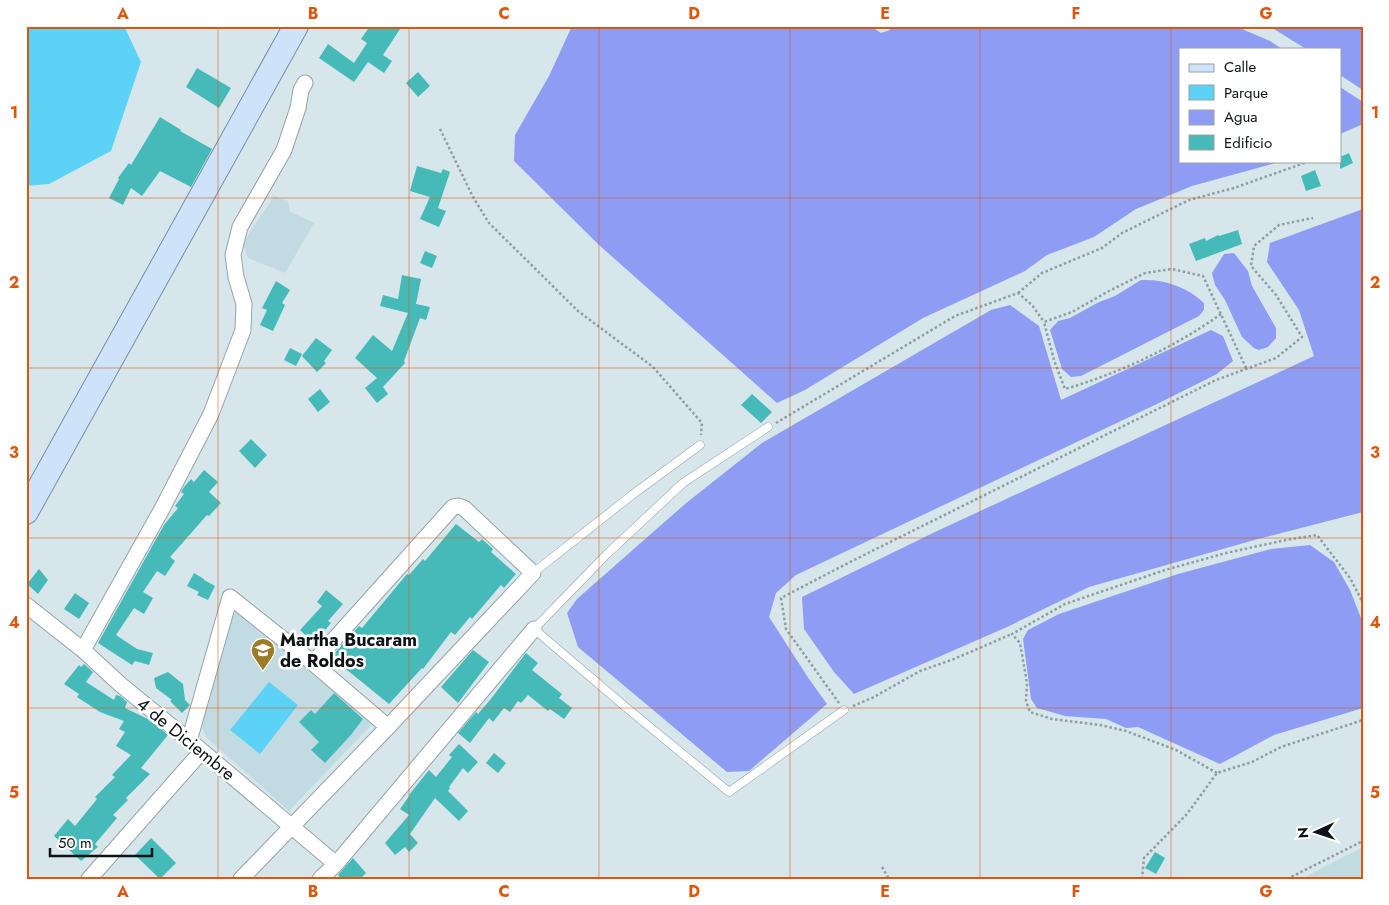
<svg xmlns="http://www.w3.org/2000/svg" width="1389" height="905" viewBox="0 0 1389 905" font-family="Jost,sans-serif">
<rect width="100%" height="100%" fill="#d6e6eb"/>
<!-- built -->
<path fill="#c2dbe3" d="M274 196 288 201 290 212 314 223 285 273 248 258 243 243Z
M232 614H242L373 723 289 811 206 737 202 726 227 620Z
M1363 847V879H1301Z"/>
<!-- green -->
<path fill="#5cd2f6" d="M26 26H124L141 62 111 151 49 184 26 186Z
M269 682 298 705 260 754 230 730Z"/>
<!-- water -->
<path fill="#8e9cf4" d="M572 26H871L881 33 890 30 889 26H1235L1270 41 1282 49H1180V161H1283L1192 186 1136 209 1094 237 1047 255 1025 271 923 318 805 390 777 403 599 245 514 161 515 135 549 76Z
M1269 26H1363V90L1340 75V49H1306Z
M1340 87 1363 102V124L1340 134Z
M1363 209V512L1258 539 1089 587 1007 627 854 694 834 672 804 629 802 597 935 532 1314 356 1299 310 1267 262 1270 243Z
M1234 253 1248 271 1252 286 1276 328V338L1268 347 1259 350 1254 348 1242 337 1225 300 1215 285 1212 273 1224 254Z
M1141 280C1165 279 1187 287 1204 303V310L1199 316 1081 376 1071 377 1062 369 1050 330 1058 321 1070 318 1099 302 1115 296Z
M1010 305 1039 326 1061 400 1211 330 1223 336 1233 361 1217 374 1159 403 796 575 776 593 769 617 809 679 827 704 749 771 727 772 578 647 567 613 577 599 685 504 762 443 991 310Z
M1310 545 1334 562 1350 590 1363 623V708L1274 735 1220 764 1138 727 1126 728 1106 719 1065 716 1037 708 1031 699 1023 639 1028 630 1059 614 1178 574 1271 549Z"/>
<!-- building -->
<path fill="#45bab8" d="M370 26H402L383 55 392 61 384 73 368 62 354 82 319 58 328 44 354 63 367 43 361 39Z
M197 68 231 88 219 108 186 87Z
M418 72 430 86 418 97 406 83Z
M160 117 181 130 180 131 212 149 191 187 160 171 142 196 131 188 123 205 109 198 119 179 118 178 129 163 131 165Z
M1349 153 1353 163 1340 169V157Z
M417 166 441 173 443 169 450 172 438 208 446 211 439 227 420 219 430 197 410 191Z
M1315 170 1321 186 1306 191 1301 176Z
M1238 230 1242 244 1196 261 1189 244 1205 238 1206 241 1218 235 1219 236Z
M425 251 437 256 432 268 420 263Z
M402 275 421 279 416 304 430 307 426 320 420 318 404 361 405 363 383 387 388 394 377 403 365 388 377 378 355 358 373 335 392 351 408 313 380 306 383 295 398 299Z
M276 281 290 290 282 303 285 305 273 331 260 325 267 310 262 308Z
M316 338 332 350 324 361 326 363 317 372 302 356Z
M290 348 302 354 296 366 284 360Z
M320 389 330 402 318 412 308 399Z
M752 394 772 412 761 423 741 405Z
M251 439 267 455 255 468 239 451Z
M204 470 218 482 209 492 221 503 209 516 207 515 170 557 175 561 165 576 157 571 143 592 153 598 144 614 134 608 116 635 137 649 153 653 149 665 135 661 132 665 98 643 164 525 178 508 175 506 184 494 181 492 184 487 191 479 194 482Z
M456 524 479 542 482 539 493 549 491 552 516 574 504 588 501 585 472 619 470 617 455 635 451 632 423 669 422 668 389 704 331 657 359 626 362 628 407 574 409 575 423 559 425 561Z
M39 569 48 580 38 594 27 584Z
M194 573 204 579V580L215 586 208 600 197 595 199 592 187 586Z
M326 590 343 604 328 621 331 623 314 643 300 630 322 606 317 602Z
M75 593 89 603 79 619 64 609Z
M473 650 489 662 458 703 441 687Z
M526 653 538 663 532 670 562 694 559 698 572 708 564 719 550 709 548 711 528 695 521 703 518 701 510 712 504 708 493 722 489 718 470 743 458 733 476 712 478 714 490 700Z
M84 664 93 672 86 682 114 700 116 695 120 696 127 702 125 708 150 720 168 735 141 768 150 774 126 798 128 800 113 815 117 818 95 844 98 847 81 861 54 836 68 819 75 826 97 799 95 797 115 777 112 775 131 755 116 746 125 732 119 729 124 721 100 712 77 697 79 694 64 684 79 665 81 667Z
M168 672 183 684 185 700 190 705 182 713 170 701 172 700 156 688 154 678Z
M334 693 363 719 350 736 325 763 311 750 319 742 299 722 311 710 315 714Z
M459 744 478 762 468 773 463 768 449 787 450 788 448 791 468 811 459 821 435 798 410 834 418 843 409 852 405 847 395 855 385 843 409 815 400 809 410 795H409L429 770 436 777 452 757 449 755Z
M494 753 506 763 498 773 486 763Z
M151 838 176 863 160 879 135 855Z
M1155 852 1165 858 1156 874 1145 868Z
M353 858 366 873 360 879H341L338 875Z"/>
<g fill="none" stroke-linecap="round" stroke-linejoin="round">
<!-- service casing -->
<g stroke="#95a4a9" stroke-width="9">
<path id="service" d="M768 427 683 483 607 554 534 629 628 709 729 792 844 710
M533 573 632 495 700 445"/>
</g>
<!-- minor casing -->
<g stroke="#95a4a9" stroke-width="17">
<path id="minor" d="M26 605 83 650 121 685 202 751 336 864
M83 650 163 507 211 414 243 330 244 304 236 277 233 255 240 227 284 150 298 108 301 90 305 83
M189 741 230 597 313 663 388 727
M89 879 202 751
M241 879 388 727 533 573 464 508 458 506 453 507 313 663
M320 879 336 864 534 629"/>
</g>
<!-- primary casing -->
<g stroke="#758ea7" stroke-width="26">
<path id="primary" d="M26 512 296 26"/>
</g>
<!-- path -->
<path stroke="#8f9ca0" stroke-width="2.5" stroke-dasharray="2.5 2.5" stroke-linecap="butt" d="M440 129 473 197 489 223 578 311 653 367 702 423 701 435
M1018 293 1042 273 1102 248 1122 233 1189 200 1234 188 1310 161
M1221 314C1175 347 1120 373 1065 389L1054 360 1044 322 1072 312 1109 291 1145 273 1172 269 1203 276 1247 370
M776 423 955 316 1018 293 1032 305 1044 322
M839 703 786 629 781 598 852 561 1216 380 1276 358 1302 337 1276 295 1251 266 1254 246 1279 225 1313 218
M853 706 872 698 920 671 954 659 1012 634
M1217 773 1176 750 1126 731 1100 725 1052 719 1030 712 1026 701 1027 683 1020 643 1012 634 1065 604 1165 570 1226 553 1286 540 1317 535 1350 578 1363 603
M882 867 889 879
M1142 879 1144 858 1187 814 1217 773 1252 762 1281 747 1363 720
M1287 879 1363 841"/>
<!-- service -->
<use href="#service" stroke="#fff" stroke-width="8"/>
<!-- minor -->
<use href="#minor" stroke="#fff" stroke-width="15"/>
<!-- primary -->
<use href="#primary" stroke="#cee3f9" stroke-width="24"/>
</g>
<!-- grid -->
<path fill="none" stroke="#dd560c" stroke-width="1" stroke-opacity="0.55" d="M218 26V879M409 26V879M599 26V879M790 26V879M980 26V879M1171 26V879M26 198H1363M26 368H1363M26 538H1363M26 708H1363"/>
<!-- icons -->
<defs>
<g id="school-pin" transform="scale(1.25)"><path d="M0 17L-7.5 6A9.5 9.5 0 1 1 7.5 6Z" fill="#9d7a25" stroke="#fff"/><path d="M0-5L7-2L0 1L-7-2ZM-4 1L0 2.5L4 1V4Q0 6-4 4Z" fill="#fff"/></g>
</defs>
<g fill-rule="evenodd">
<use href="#school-pin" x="263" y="650"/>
</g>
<g text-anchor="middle" stroke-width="5" stroke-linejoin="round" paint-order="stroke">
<!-- poi labels -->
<g font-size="18" font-weight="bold" fill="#0d1315" stroke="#fff" text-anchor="start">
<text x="280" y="646">Martha Bucaram<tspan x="280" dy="21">de Roldos</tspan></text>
</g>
<!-- street labels -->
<g font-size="18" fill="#0d1315" stroke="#fff">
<text transform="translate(186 739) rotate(39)" y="6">4 de Diciembre</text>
</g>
</g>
<!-- border -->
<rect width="1389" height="905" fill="none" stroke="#ffffff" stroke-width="55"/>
<!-- legend -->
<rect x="1179" y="48" width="162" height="115" fill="#ffffff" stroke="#9ea1a1"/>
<rect x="1189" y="64" width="25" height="8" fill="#cee3f9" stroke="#9ea1a1"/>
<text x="1224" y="72" font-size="15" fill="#0d1315">Calle</text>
<rect x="1189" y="85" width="25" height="15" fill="#5cd2f6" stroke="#9ea1a1"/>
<text x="1224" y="98" font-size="15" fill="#0d1315">Parque</text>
<rect x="1189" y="110" width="25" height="15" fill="#8e9cf4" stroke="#9ea1a1"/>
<text x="1224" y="122" font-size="15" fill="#0d1315">Agua</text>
<rect x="1189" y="135" width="25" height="15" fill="#45bab8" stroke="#9ea1a1"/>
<text x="1224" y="148" font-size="15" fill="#0d1315">Edificio</text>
<!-- north arrow -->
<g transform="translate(1316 832) rotate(267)" stroke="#ffffff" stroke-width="4" paint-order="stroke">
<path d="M0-4L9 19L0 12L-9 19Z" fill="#0d1315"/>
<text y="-8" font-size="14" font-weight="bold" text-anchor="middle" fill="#0d1315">N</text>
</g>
<!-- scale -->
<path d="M50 848v8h102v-8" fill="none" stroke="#0d1315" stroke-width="2.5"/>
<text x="58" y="848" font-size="15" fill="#0d1315" stroke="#ffffff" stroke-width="4" paint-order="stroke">50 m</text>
<rect x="28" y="28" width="1334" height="850" fill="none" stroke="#dd560c" stroke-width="2"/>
<g font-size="16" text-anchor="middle" font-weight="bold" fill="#dd560c">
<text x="123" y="19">A</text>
<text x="313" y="19">B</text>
<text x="504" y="19">C</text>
<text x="694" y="19">D</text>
<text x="885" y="19">E</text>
<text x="1076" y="19">F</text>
<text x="1266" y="19">G</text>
<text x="14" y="118">1</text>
<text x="1375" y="118">1</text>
<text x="14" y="288">2</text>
<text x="1375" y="288">2</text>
<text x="14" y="458">3</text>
<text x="1375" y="458">3</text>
<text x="14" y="628">4</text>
<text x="1375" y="628">4</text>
<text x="14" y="798">5</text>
<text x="1375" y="798">5</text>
<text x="123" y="897">A</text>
<text x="313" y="897">B</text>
<text x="504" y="897">C</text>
<text x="694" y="897">D</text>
<text x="885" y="897">E</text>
<text x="1076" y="897">F</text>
<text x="1266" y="897">G</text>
</g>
</svg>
